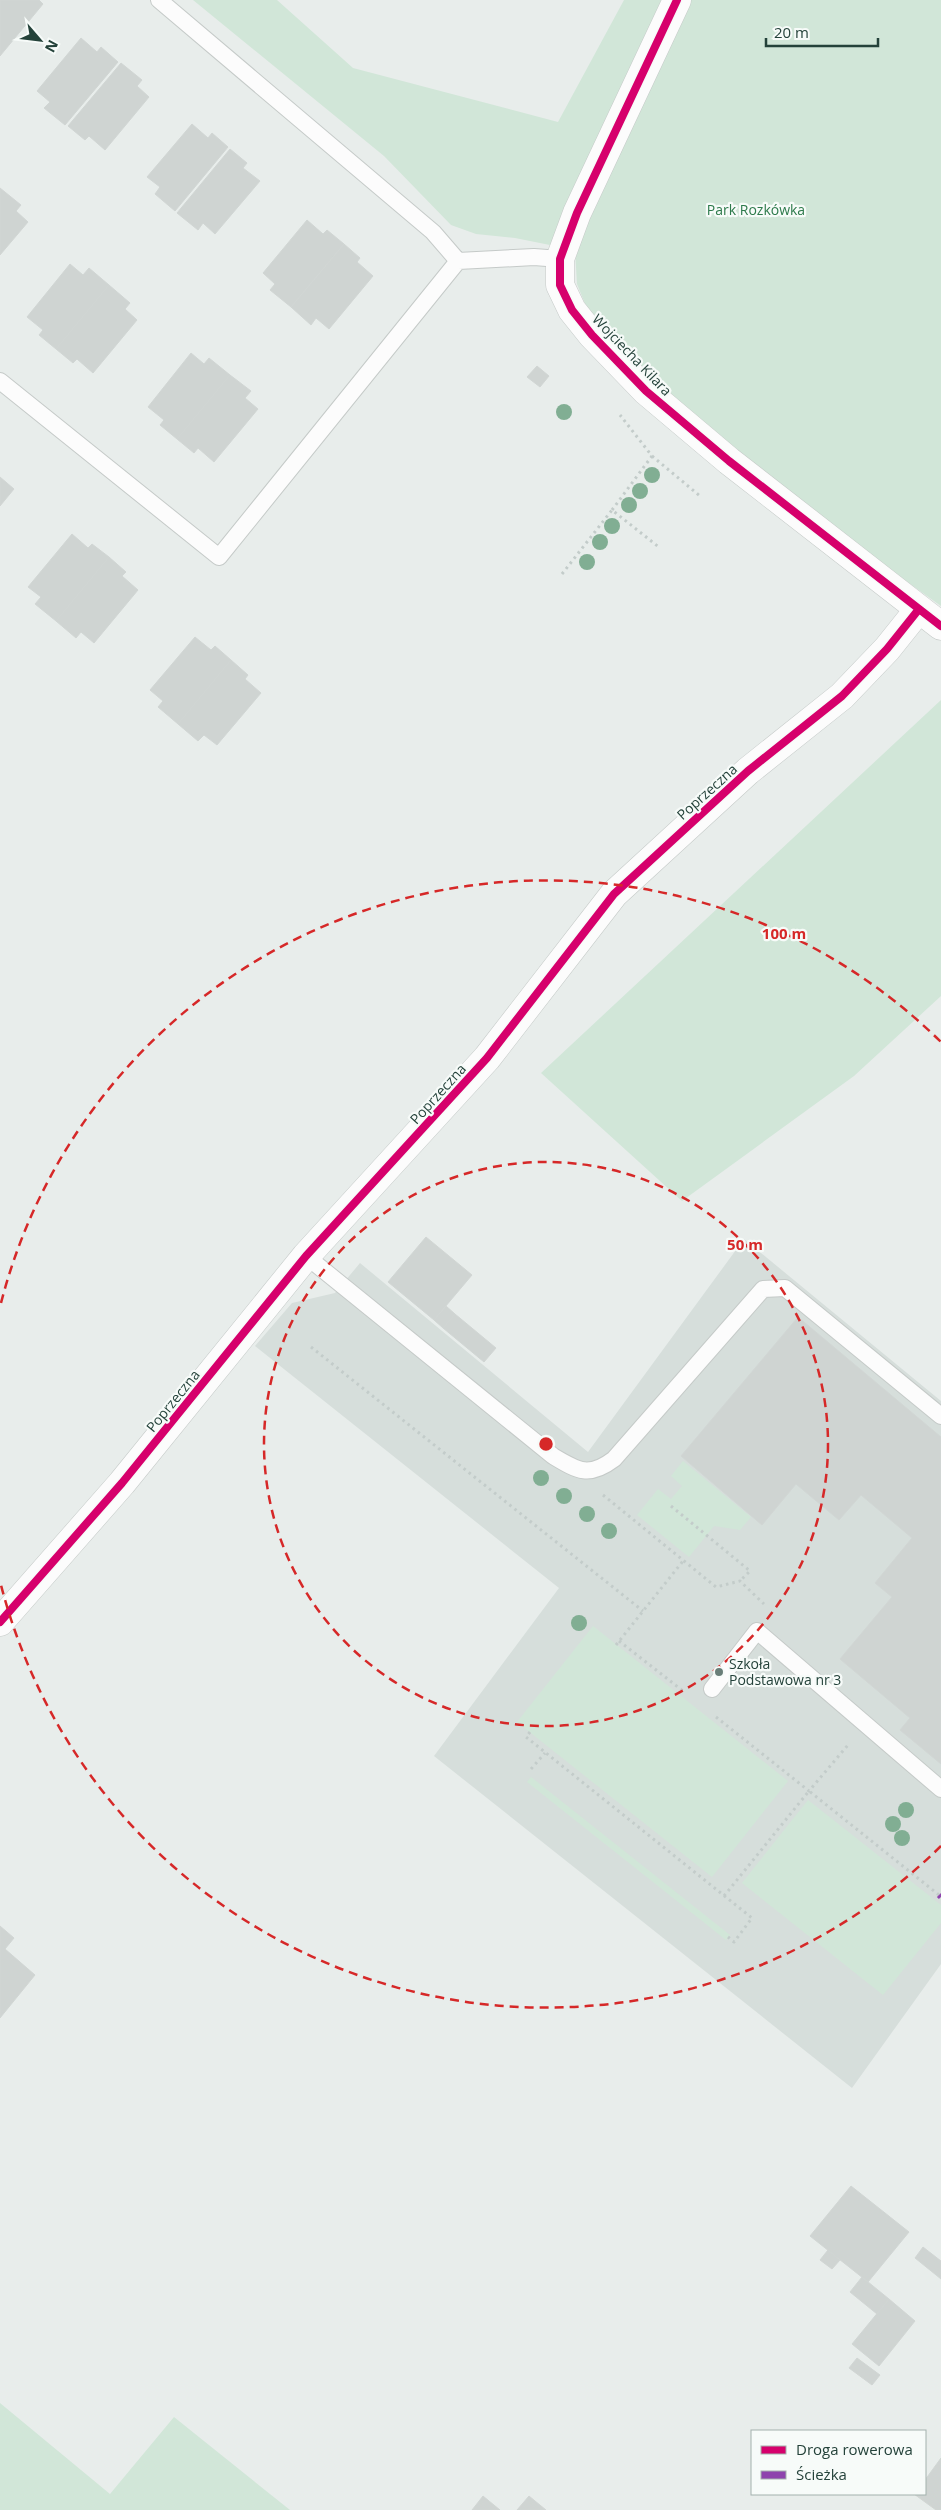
<svg xmlns="http://www.w3.org/2000/svg" width="941" height="2510" viewBox="0 0 941 2510" font-family="'Open Sans',sans-serif">
<rect width="100%" height="100%" fill="#e8edeb"/>
<!-- built -->
<path fill="#d6dedb" d="M744 1239 941 1401V1964L852 2088 434 1756 559 1588 255 1346 292 1303 335 1293 360 1263 588 1452Z"/>
<!-- green -->
<path fill="#d1e6d8" d="M193 0H277L353 68 558 122 624 0H941V606L776 488 610 346 594 326 577 284 575 250 515 238 476 234 451 225 384 156Z
M941 700V996L854 1076 682 1201 541 1073Z
M683 1461 751 1517 740 1530 714 1526 689 1557 637 1515 658 1489 671 1499 682 1486 671 1476Z
M593 1626 788 1781 712 1877 517 1722Z
M531 1777 730 1935 726 1940 527 1782Z
M808 1800 941 1905V1923L883 1995 742 1883Z
M0 2403 110 2494 174 2417 290 2510H0Z"/>
<!-- building -->
<path fill="#cfd4d2" stroke="#d1d6d4" d="M0 0H39L43 4 0 56Z
M81 38 97 52 101 47 118 62 65 125 44 108 50 102 37 91Z
M121 63 142 80 137 86 149 97 105 150 89 136 85 140 68 126Z
M192 124 208 138 212 133 228 147 175 211 155 194 160 187 147 177Z
M230 149 247 163 243 168 260 181 215 234 203 223 198 230 177 213Z
M0 188 21 205 16 211 28 222 0 255Z
M307 220 323 234 327 230 344 244 291 307 270 290 275 284 263 273Z
M344 244 360 258 357 262 373 276 329 329 316 318 311 325 291 307Z
M70 264 83 275 89 268 109 285 56 349 39 335 43 330 27 317Z
M109 285 130 303 125 309 137 320 93 373 77 359 73 363 56 349Z
M191 353 204 364 209 358 230 375 177 439 160 425 164 420 148 407Z
M537 366 549 376 540 387 527 377Z
M230 375 251 391 245 398 258 409 214 462 198 448 194 453 177 439Z
M0 477 14 489 0 506Z
M72 534 88 548 92 544 109 557 56 621 35 604 41 597 28 587Z
M109 557 126 572 122 576 138 590 94 643 81 632 76 638 56 621Z
M195 637 211 650 215 646 231 660 178 724 158 707 163 701 150 690Z
M231 660 248 675 245 679 261 693 217 745 204 735 198 741 178 724Z
M426 1237 472 1275 434 1320 388 1282Z
M446 1306 455 1314 443 1328 434 1320Z
M455 1314 496 1348 484 1362 443 1328Z
M798 1317 941 1437V1764L900 1730 910 1718 840 1659 892 1597 875 1583 912 1538 861 1495 839 1520 796 1484 762 1525 681 1456Z
M0 1926 14 1938 5 1949 35 1975 0 2018Z
M851 2186 909 2232 868 2282 810 2236Z
M923 2247 941 2261V2279L915 2258Z
M828 2250 840 2260 832 2269 820 2260Z
M862 2277 889 2299 877 2314 850 2292Z
M889 2299 915 2321 879 2366 852 2344Z
M857 2358 880 2375 872 2385 849 2368Z
M941 2458V2510H936L914 2494H925V2480Z
M483 2496 500 2510H472Z
M529 2496 546 2510H517Z"/>
<g fill="none" stroke-linecap="round" stroke-linejoin="round">
<!-- service casing -->
<g stroke="#c5cac8" stroke-width="18">
<path id="service" d="M159 0 433 232 458 261
M0 381 219 557 458 261 534 257 560 259
M306 1256 553 1456C578 1471 589 1478 614 1459L763 1289 785 1288 941 1416
M712 1689 757 1631 941 1789"/>
</g>
<!-- minor casing -->
<g stroke="#c5cac8" stroke-width="29">
<path id="minor" d="M677 0 577 213 560 259V285L572 310 592 335 646 391 729 461 941 626
M0 1622 122 1483 306 1256 487 1058 614 894 748 771 842 696 887 649 919 609"/>
</g>
<!-- path -->
<path stroke="#c3ccca" stroke-width="3" stroke-dasharray="2.5 4" stroke-linecap="butt" d="M652 456 700 496
M612 510 652 456 620 415
M562 574 612 510 660 548
M311 1347 643 1611
M603 1495 716 1587 740 1581 764 1604
M671 1506 750 1571 740 1581
M619 1641 683 1691
M616 1645 683 1561
M716 1717 809 1791 848 1745
M530 1732 526 1737 752 1918 734 1942 728 1937
M531 1769 545 1753
M724 1896 809 1791 939 1895 941 1892"/>
<!-- service -->
<use href="#service" stroke="#fcfcfc" stroke-width="16"/>
<!-- minor -->
<use href="#minor" stroke="#fcfcfc" stroke-width="28"/>
<!-- quiet -->
<path stroke="#8e44ad" stroke-width="6" stroke-dasharray="12 6" stroke-linecap="butt" d="M939 1895 941 1897"/>
<!-- cycleway casing -->
<g stroke="#f7fbf9" stroke-width="11">
<path id="cycleway" d="M677 0 577 213 560 259V285L572 310 592 335 646 391 729 461 941 626
M0 1622 122 1483 306 1256 487 1058 614 894 748 771 842 696 887 649 919 609"/>
</g>
<!-- cycleway -->
<use href="#cycleway" stroke="#d6006c" stroke-width="8"/>
</g>
<!-- trees -->
<g fill="#81ae93">
<circle cx="564" cy="412" r="8"/>
<circle cx="652" cy="475" r="8"/>
<circle cx="640" cy="491" r="8"/>
<circle cx="629" cy="505" r="8"/>
<circle cx="612" cy="526" r="8"/>
<circle cx="600" cy="542" r="8"/>
<circle cx="587" cy="562" r="8"/>
<circle cx="541" cy="1478" r="8"/>
<circle cx="564" cy="1496" r="8"/>
<circle cx="587" cy="1514" r="8"/>
<circle cx="609" cy="1531" r="8"/>
<circle cx="579" cy="1623" r="8"/>
<circle cx="906" cy="1810" r="8"/>
<circle cx="893" cy="1824" r="8"/>
<circle cx="902" cy="1838" r="8"/>
</g>
<!-- distance rings -->
<g fill="none" stroke="#d62828" stroke-width="2.5" stroke-dasharray="9 6">
<circle cx="546" cy="1444" r="282"/>
<path d="M941 1846A563 563 0 0 1 1 1585M1 1303A563 563 0 0 1 941 1042"/>
</g>
<!-- markers -->
<circle fill="#697e78" stroke="#f7fbf9" stroke-width="2" cx="719" cy="1672" r="5"/>
<g text-anchor="middle" stroke-width="4.5" stroke-linejoin="round" paint-order="stroke">
<!-- park labels -->
<g font-size="14" fill="#2d7a4b" stroke="#f7fbf9">
<text x="756" y="215">Park Rozkówka</text>
</g>
<!-- street labels -->
<g font-size="14" fill="#24423a" stroke="#f7fbf9">
<text transform="translate(632 355) rotate(46)" y="5">Wojciecha Kilara</text>
<text transform="translate(707 792) rotate(-42)" y="5">Poprzeczna</text>
<text transform="translate(438 1094) rotate(-48)" y="5">Poprzeczna</text>
<text transform="translate(173 1401) rotate(-51)" y="5">Poprzeczna</text>
</g>
<!-- poi labels -->
<g font-size="14" fill="#24423a" stroke="#f7fbf9" text-anchor="start">
<text x="729" y="1669">Szkoła<tspan x="729" dy="16">Podstawowa nr 3</tspan></text>
</g>
</g>
<circle cx="546" cy="1444" r="8" fill="#d62828" stroke="#f7fbf9" stroke-width="2.5"/>
<g font-size="15" text-anchor="middle" font-weight="bold" fill="#d62828" stroke="#f7fbf9" stroke-width="4.5" stroke-linejoin="round" paint-order="stroke">
<text x="784" y="939">100 m</text>
<text x="745" y="1250">50 m</text>
</g>
<!-- legend -->
<rect x="751" y="2430" width="175" height="65" fill="#f7fbf9" stroke="#a3b1ad"/>
<rect x="761" y="2446" width="25" height="8" fill="#d6006c" stroke="#a3b1ad"/>
<text x="796" y="2455" font-size="15" fill="#24423a">Droga rowerowa</text>
<rect x="761" y="2471" width="25" height="8" fill="#8e44ad" stroke="#a3b1ad"/>
<text x="796" y="2480" font-size="15" fill="#24423a">Ścieżka</text>
<!-- north arrow -->
<g transform="translate(40 40) rotate(118)" stroke="#f7fbf9" stroke-width="4" paint-order="stroke">
<path d="M0-4L9 19L0 12L-9 19Z" fill="#24423a"/>
<text y="-8" font-size="14" font-weight="bold" text-anchor="middle" fill="#24423a">N</text>
</g>
<!-- scale -->
<path d="M766 38v8h112v-8" fill="none" stroke="#24423a" stroke-width="2.5"/>
<text x="774" y="38" font-size="15" fill="#24423a" stroke="#f7fbf9" stroke-width="4" paint-order="stroke">20 m</text>
</svg>
